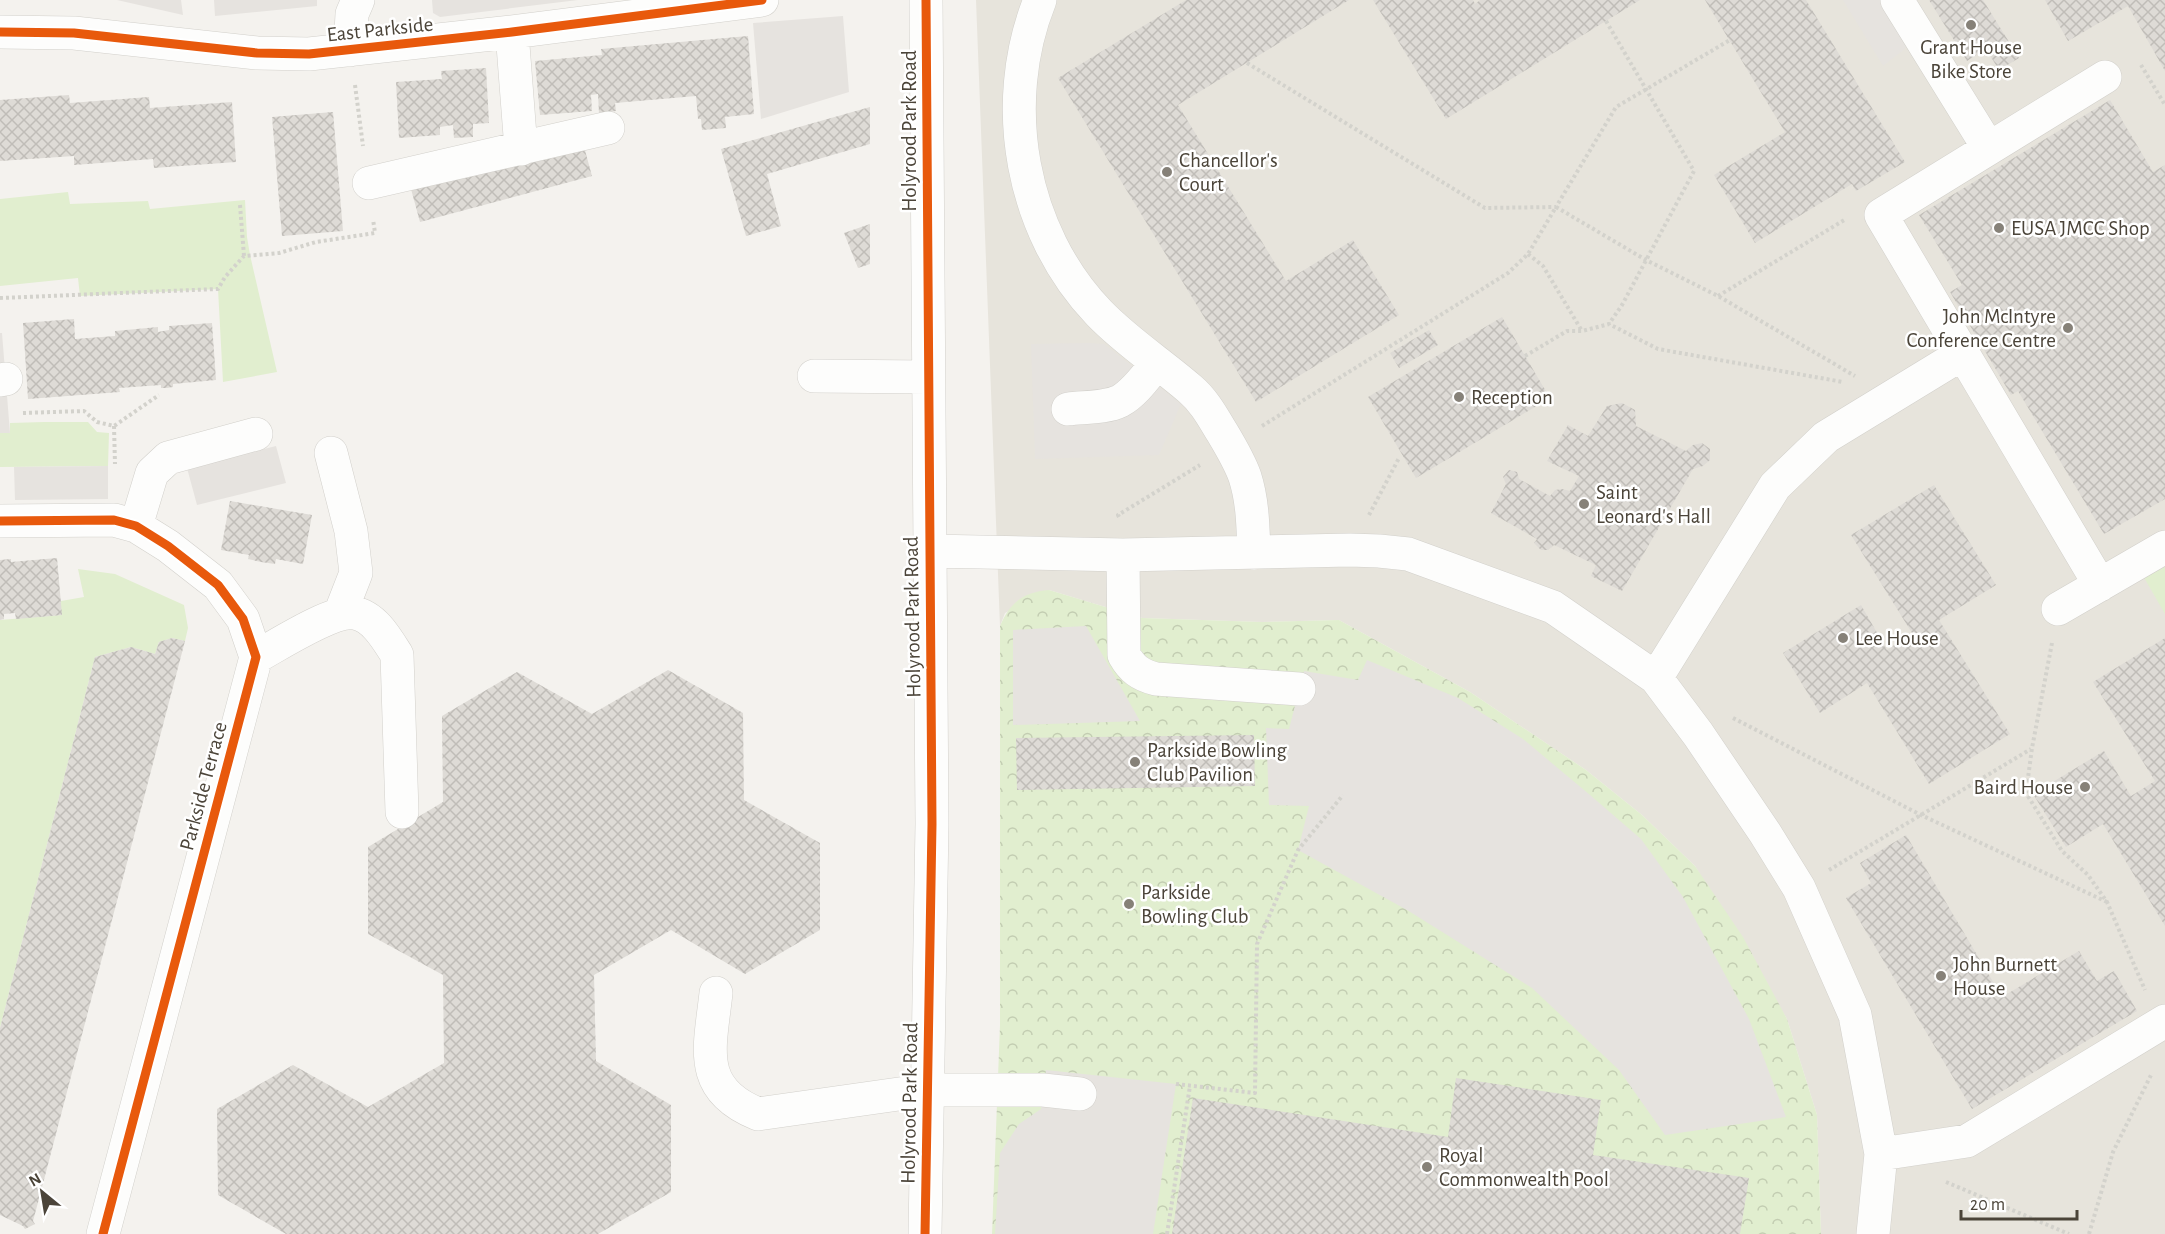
<svg xmlns="http://www.w3.org/2000/svg" width="2165" height="1234" viewBox="0 0 2165 1234" font-family="'Alegreya Sans',sans-serif">
<defs>
<pattern id="park-crowns" width="20" height="18" patternUnits="userSpaceOnUse" patternTransform="scale(1.5)"><rect width="20" height="18" fill="#e1eecf"/><path d="M2 6a3 3 0 1 1 6 0M12 15a3 3 0 1 1 6 0" fill="none" stroke="#c3cdb2"/></pattern>
<pattern id="building-cross-hatch" width="8" height="8" patternUnits="userSpaceOnUse" patternTransform="scale(1.5)"><rect width="8" height="8" fill="#dedbd6"/><path d="M0 0l8 8M0 8l8-8" fill="none" stroke="#c0bdb8"/></pattern>
</defs>
<rect width="100%" height="100%" fill="#f4f2ee"/>
<!-- residential -->
<path fill="#e7e4dc" d="M976 0H2165V1234H1821L1817 1115 1787 1019 1695 866 1642 815 1586 770 1470 692 1339 620 1262 622 1142 618 1049 590 1005 613 1000 626Z"/>
<!-- green -->
<path fill="#e1eecf" d="M68 192 70 204 148 201 150 209 245 200 247 237 250 255 277 372 223 382 218 289 80 296 78 278 0 286V199Z
M44 422H88L97 432 109 433 108 466 0 467V433H10V423Z
M2165 558V614L2142 574Z
M78 569 115 574 184 605 188 628 185 641 172 638 159 642 155 654 131 647 95 657 0 1028V620L61 615V601L84 597Z"/>
<!-- park -->
<path fill="url(#park-crowns)" d="M1049 590 1142 618 1262 622 1339 620 1470 692 1586 770 1642 815 1695 866 1743 937 1787 1019 1817 1115 1821 1234H992L1000 1025V626C1010 602 1024 592 1049 590Z"/>
<!-- parking -->
<path fill="#e6e3df" d="M117 0H181L183 15Z
M214 0H317V6L215 16Z
M432 0H578L440 17 433 13Z
M1843 0H1902L1920 37 1883 66Z
M843 16 849 92 761 119 753 23Z
M0 333H2L10 433H0Z
M1088 343 1104 344 1181 404 1159 455 1035 459 1031 344Z
M276 446 286 483 197 505 187 468Z
M108 466V499L15 500 14 467Z
M1086 626 1140 721 1013 725V630Z
M1367 660 1458 698 1523 739 1590 795 1641 839 1683 897 1749 1019 1786 1117 1665 1135 1619 1070 1532 988 1407 910 1298 850 1309 806 1269 805 1266 728 1289 729 1304 671 1358 680Z
M1046 1070 1176 1084 1153 1234H995L1000 1153 1019 1124 1041 1109Z"/>
<!-- building -->
<path fill="url(#building-cross-hatch)" d="M1186 0H1349L1178 105 1286 281 1353 240 1399 315 1256 402 1058 78Z
M1373 0H1473L1475 4 1480 0H1640L1446 119Z
M1705 0H1806L1905 162 1856 191 1852 184 1755 243 1714 175 1785 132Z
M1929 0H1983L2019 58 1999 70 1986 49 1967 61Z
M2045 0H2165V71L2128 6 2068 41Z
M748 36 754 114 725 117 726 128 702 130 701 119H698L696 96 615 103 616 111 599 113 598 94 591 95 592 111 540 115 535 61 602 55 601 49Z
M486 68 489 123 473 124V137L454 138 453 125 440 127V135L399 138 396 82 442 79 441 71Z
M69 95 70 103 149 97 150 108 232 102 236 162 154 168 153 159 74 165V156L0 161V100Z
M2110 100 2153 172 2165 165V499L2104 534 2018 391 2011 395 1950 292 1962 285 1919 215Z
M870 107V144L767 174 781 226 746 236 721 149Z
M333 112 343 231 282 236 272 117Z
M583 143 592 176 420 222 411 189Z
M870 224V264L858 268 844 233Z
M1502 317 1550 398 1416 478 1368 397Z
M74 319 75 339 115 336V331L158 327V332L169 330V326L212 323 216 380 173 384V387L167 388H161V385L119 388 120 392 28 399 23 323Z
M1429 330 1438 345 1399 368 1390 353Z
M1622 403 1635 410 1636 426 1686 451 1693 445 1702 443 1710 449V460L1703 466 1693 469 1622 591 1591 576 1596 565 1554 545 1548 550H1541L1534 543 1537 539 1491 513 1506 484 1503 477 1509 470 1517 472 1519 479 1550 496 1555 490 1562 489 1570 491 1579 476 1547 461 1568 425 1588 436 1607 406Z
M1934 485 1996 585 1939 620 2010 734 1929 784 1867 683 1820 713 1783 653 1861 605 1887 650 1912 633 1851 535Z
M230 501 312 515 303 564 276 559 275 564 261 562 248 559 249 555 221 550Z
M57 558 62 615 16 619 15 613 4 614V619L0 620V560L11 559V562Z
M172 638 185 641 40 1195 33 1221 35 1224 25 1229 23 1226 0 1215V1028L95 657 131 647 155 654 159 642Z
M2165 638V926L2103 824 2066 847 2033 794 2104 751 2131 796 2155 781 2093 682Z
M668 670 743 713 744 800 820 843V930L745 974 671 930 594 975 596 1061 671 1105V1192L598 1234H286L218 1195 217 1109 293 1065 368 1107 444 1063 443 975 368 934V847L443 802 442 716 517 672 592 714Z
M1254 735 1255 786 1017 790 1016 738Z
M1906 835 2002 997 2079 951 2097 981 2114 971 2137 1011 1972 1109 1846 898 1871 883 1860 863Z
M1456 1078 1601 1100 1593 1155 1749 1178 1740 1234H1172L1193 1098 1448 1137Z"/>
<g fill="none" stroke-linecap="round" stroke-linejoin="round">
<!-- minor casing -->
<g stroke="#d2d0cb" stroke-width="34">
<path id="minor" d="M1040 0C998 104 1021 232 1099 313 1127 342 1160 363 1190 389 1203 400 1211 414 1220 429 1229 444 1239 460 1245 477 1253 502 1253 528 1254 553
M1897 0 1988 147
M0 32 74 33 257 53 309 54 512 32 762 0
M512 32 521 149
M350 50 352 14 358 0
M369 183 608 128
M814 376 928 377
M0 380 6 379
M1068 409C1084 407 1106 408 1120 401 1135 393 1147 375 1157 363
M331 453 351 531 356 573 340 614
M0 521 114 520 136 526 168 546 218 585 243 619 256 657 103 1234
M136 526 152 473 168 458 256 434
M929 551 1123 555 1124 655C1132 669 1140 675 1156 679L1299 689
M1123 555 1350 550 1379 551 1408 554 1553 607 1656 678 1698 734 1765 833 1799 888 1855 1015 1881 1154 1873 1234
M2100 585 1881 215 2105 77
M2058 609 2165 547
M256 657C278 645 332 610 354 613 374 616 387 639 397 655L402 812
M1656 678 1775 486 1826 437 1962 354
M716 993C710 1048 696 1089 758 1114L927 1090H1043L1080 1094
M1881 1154 1967 1141 2165 1021
M925 1234 932 824 926 0"/>
</g>
<!-- path -->
<path stroke="#d3d2cc" stroke-width="4" stroke-dasharray="3 3" stroke-linecap="butt" d="M1606 21 1694 171 1622 305 1609 324
M1247 63 1485 208 1556 207 1616 107 1730 40
M2141 65 2165 105
M355 85 363 146
M240 205 244 256
M1528 254 1543 266 1582 331
M1718 296 1846 219
M0 298 218 289 225 277 244 256 279 253 316 242 375 233 373 219
M1525 356 1567 331H1582L1609 324 1658 349 1843 382
M23 413 84 411 97 422 114 426 159 395
M114 426 115 464
M1262 426 1508 273 1528 254 1556 207 1646 260 1718 296 1855 376
M1369 515 1399 458
M1119 517 1118 515 1200 465
M2052 643 2032 748 2026 793 2062 851 2088 875 2107 902 2145 990
M1733 718 1921 815 2107 902
M1829 870 2031 749
M1176 1084 1255 1093 1257 944 1298 850 1343 795
M1946 1182 2069 1234
M1167 1234 1190 1086
M2089 1234 2113 1152 2152 1073"/>
<!-- minor -->
<use href="#minor" stroke="#fdfdfc" stroke-width="33"/>
<!-- cycleway casing -->
<g stroke="#fff" stroke-width="13">
<path id="cycleway" d="M0 32 74 33 257 53 309 54 512 32 762 0
M0 521 114 520 136 526 168 546 218 585 243 619 256 657 103 1234
M925 1234 932 824 926 0"/>
</g>
<!-- cycleway -->
<use href="#cycleway" stroke="#e8590c" stroke-width="9"/>
</g>
<!-- markers -->
<g fill="#868178" stroke="#fff" stroke-width="2">
<circle cx="1971" cy="25" r="6"/>
<circle cx="1167" cy="172" r="6"/>
<circle cx="1999" cy="228" r="6"/>
<circle cx="2068" cy="328" r="6"/>
<circle cx="1459" cy="397" r="6"/>
<circle cx="1584" cy="504" r="6"/>
<circle cx="1843" cy="638" r="6"/>
<circle cx="1135" cy="762" r="6"/>
<circle cx="2085" cy="787" r="6"/>
<circle cx="1129" cy="904" r="6"/>
<circle cx="1941" cy="976" r="6"/>
<circle cx="1427" cy="1167" r="6"/>
</g>
<g text-anchor="middle" stroke-width="5" stroke-linejoin="round" paint-order="stroke">
<!-- street labels -->
<g font-size="21" fill="#4b4439" stroke="#fff">
<text transform="translate(380 29) rotate(-6)" y="7">East Parkside</text>
<text transform="translate(909 131) rotate(-90)" y="7">Holyrood Park Road</text>
<text transform="translate(912 617) rotate(-91)" y="7">Holyrood Park Road</text>
<text transform="translate(203 786) rotate(-75)" y="7">Parkside Terrace</text>
<text transform="translate(909 1103) rotate(-89)" y="7">Holyrood Park Road</text>
</g>
<!-- poi labels -->
<g font-size="21" fill="#4b4439" stroke="#fff" text-anchor="start">
<text x="1971" y="54" text-anchor="middle">Grant House<tspan x="1971" dy="24">Bike Store</tspan></text>
<text x="1179" y="167">Chancellor's<tspan x="1179" dy="24">Court</tspan></text>
<text x="2011" y="235">EUSA JMCC Shop</text>
<text x="2056" y="323" text-anchor="end">John McIntyre<tspan x="2056" dy="24">Conference Centre</tspan></text>
<text x="1471" y="404">Reception</text>
<text x="1596" y="499">Saint<tspan x="1596" dy="24">Leonard's Hall</tspan></text>
<text x="1855" y="645">Lee House</text>
<text x="1147" y="757">Parkside Bowling<tspan x="1147" dy="24">Club Pavilion</tspan></text>
<text x="2073" y="794" text-anchor="end">Baird House</text>
<text x="1141" y="899">Parkside<tspan x="1141" dy="24">Bowling Club</tspan></text>
<text x="1953" y="971">John Burnett<tspan x="1953" dy="24">House</tspan></text>
<text x="1439" y="1162">Royal<tspan x="1439" dy="24">Commonwealth Pool</tspan></text>
</g>
</g>
<!-- north arrow -->
<g transform="translate(42 1192) rotate(330)" stroke="#ffffff" stroke-width="4.5" paint-order="stroke">
<path d="M0-4.5L10 22L0 15L-10 22Z" fill="#4b4439"/>
<text y="-9" font-size="16" font-weight="bold" text-anchor="middle" fill="#4b4439">N</text>
</g>
<!-- scale -->
<path d="M1961 1210v9h116v-9" fill="none" stroke="#4b4439" stroke-width="3"/>
<text x="1970" y="1210" font-size="18" fill="#4b4439" stroke="#ffffff" stroke-width="4.5" paint-order="stroke">20 m</text>
</svg>
